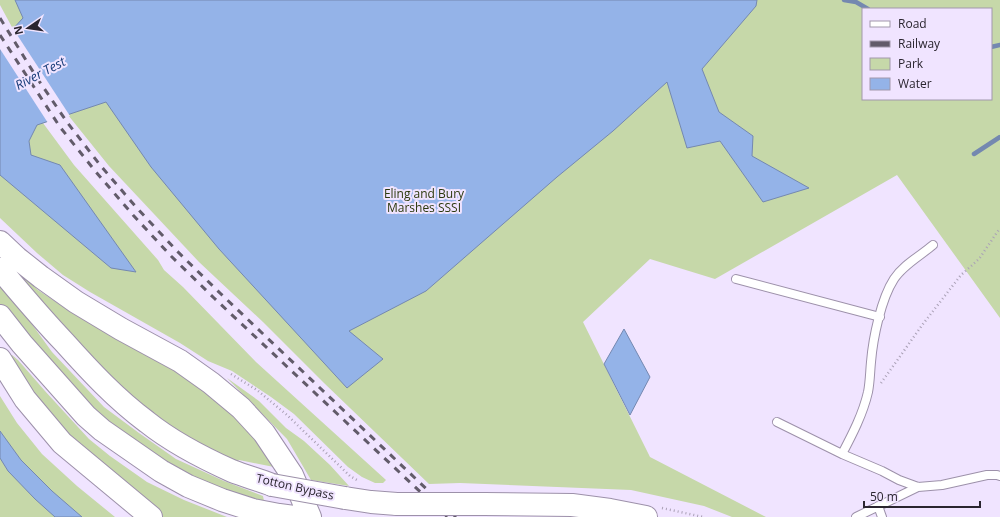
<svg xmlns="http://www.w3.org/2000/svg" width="1000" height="517" viewBox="0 0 1000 517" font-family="'Open Sans',sans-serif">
<rect width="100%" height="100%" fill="#f0e4ff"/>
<!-- green -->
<path fill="#c6d8a9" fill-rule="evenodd" d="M0 0H61L0 43 13 29 0 5Z
M121 0H1000V318L897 175 715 279 650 259 583 322 650 457 766 517H732L704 506 631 490 460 483 429 484 324 383 263 322 199 262 109 166 68 115 43 123 74 165 158 260 164 270 183 287 256 362 386 480 383 483H375L362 477 348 467 294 414 271 397 232 371 208 361 180 343 90 292 63 275 37 253 0 218V118ZM863 9H991V99H863Z
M20 275 26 278 38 290 74 314 114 336 150 354 224 402 279 468 239 460 233 466 181 436 122 392 20 279Z
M0 284 26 316 52 352 104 407 139 433 176 459 224 481 263 496 265 506 202 486 112 431 23 335 0 305Z
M12 355 18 360 45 391 89 439 110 456 147 482 184 500 227 517H160L47 417 9 357Z
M227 378 259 401 286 428 304 441 330 465 349 486 311 480 287 439Z
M0 396 17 423 42 454 77 486 115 517H0Z"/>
<!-- water -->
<path fill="#94b3e8" stroke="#7488b0" d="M15 0H757L756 6 702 69 719 112 753 136 752 156 809 188 763 202 720 141 687 148 667 82 613 131 557 177 426 291 349 331 383 359 347 388 219 249 151 167 106 102 37 125 29 141 31 155 60 165 136 272 111 268 0 175V43L23 18Z
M624 329 650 377 630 415 604 364Z
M0 431 21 460 52 491 82 517H55L35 499 8 471 0 458Z"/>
<!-- pier -->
<path fill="#f0e4ff" d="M12 27 70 116 48 123 0 49V40Z"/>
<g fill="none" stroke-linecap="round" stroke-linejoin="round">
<!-- stream -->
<path stroke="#7488b0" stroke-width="4.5" d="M844 0 856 2 868 9
M991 47 1000 45
M974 154 1000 137"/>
<!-- service casing -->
<g stroke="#9d91aa" stroke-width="10">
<path id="service" d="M736 279 880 317
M777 422 842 454 882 471 899 480 918 487 942 485 987 475H997L1000 476
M842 454C852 435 863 414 868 392 870 382 870 372 871 362 873 338 881 299 894 279 903 265 920 256 933 245
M878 506 882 517
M856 517 918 487"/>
</g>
<!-- primary casing -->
<g stroke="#9d91aa" stroke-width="24">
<path id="primary" d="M0 242 17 258 41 277 76 302 121 329 180 361 211 383 241 408 264 433 292 475 310 517
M0 269C21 294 41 318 64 342 90 371 116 399 147 422 172 442 203 458 232 471 245 476 259 480 272 485
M0 316 22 344 86 416 102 430 161 471 188 486 222 500 253 510 279 515 294 517
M0 359 25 399 62 443 151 517
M345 498 371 502 397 504
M484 504 572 505 610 510 646 517"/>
</g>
<!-- path -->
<path stroke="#aaa1b6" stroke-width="2.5" stroke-dasharray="1 3" stroke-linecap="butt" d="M231 374 257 390 287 415 350 476 357 480
M881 383 923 324 961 275 979 259 1000 228
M662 508 703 517"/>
<!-- service -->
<use href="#service" stroke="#fff" stroke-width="8"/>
<!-- primary -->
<use href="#primary" stroke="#fff" stroke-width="22"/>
<!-- rail -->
<path stroke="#625b6a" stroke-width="3" stroke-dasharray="7 7" stroke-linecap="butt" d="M0 18 37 78 67 122 100 165 136 207 177 251 221 294 456 517
M0 35 60 127 96 172 133 215 171 256 214 298 447 517"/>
<!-- primary-bridge casing -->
<g stroke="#9d91aa" stroke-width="24" stroke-linecap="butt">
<path id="primary-bridge" d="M272 485 345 498
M397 504H484"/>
</g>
<!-- primary-bridge -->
<use href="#primary-bridge" stroke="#fff" stroke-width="22"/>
</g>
<g text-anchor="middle" stroke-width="4" stroke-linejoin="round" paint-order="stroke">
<!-- park labels -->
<g font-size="12" fill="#2c390d" stroke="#f0e4ff">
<text x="424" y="198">Eling and Bury<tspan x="424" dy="14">Marshes SSSI</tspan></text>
</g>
<!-- street labels -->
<g font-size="12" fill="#2a252f" stroke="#f0e4ff">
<text transform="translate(295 487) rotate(13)" y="4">Totton Bypass</text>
</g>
<!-- water labels -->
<g font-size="13" font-style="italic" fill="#173b78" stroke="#f0e4ff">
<text transform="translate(40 73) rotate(-28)" y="5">River Test</text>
</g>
</g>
<!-- legend -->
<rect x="862" y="8" width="130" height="92" fill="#f0e4ff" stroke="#a198ac"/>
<rect x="870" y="21" width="20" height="6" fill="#ffffff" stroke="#a198ac"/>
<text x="898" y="28" font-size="12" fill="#2a252f">Road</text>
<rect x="870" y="41" width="20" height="6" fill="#625b6a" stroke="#a198ac"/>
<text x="898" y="48" font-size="12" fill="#2a252f">Railway</text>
<rect x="870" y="58" width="20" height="12" fill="#c6d8a9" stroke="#a198ac"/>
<text x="898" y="68" font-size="12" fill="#2a252f">Park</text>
<rect x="870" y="78" width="20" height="12" fill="#94b3e8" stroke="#a198ac"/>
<text x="898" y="88" font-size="12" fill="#2a252f">Water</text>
<!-- north arrow -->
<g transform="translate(28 28) rotate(257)" stroke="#f0e4ff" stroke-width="3" paint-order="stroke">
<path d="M0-3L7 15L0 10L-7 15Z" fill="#2a252f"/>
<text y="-6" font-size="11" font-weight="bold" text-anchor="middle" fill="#2a252f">N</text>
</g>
<!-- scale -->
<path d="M864 501v6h116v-6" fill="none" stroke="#2a252f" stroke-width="2"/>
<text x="870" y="501" font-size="12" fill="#2a252f" stroke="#f0e4ff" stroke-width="3" paint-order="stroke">50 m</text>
</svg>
